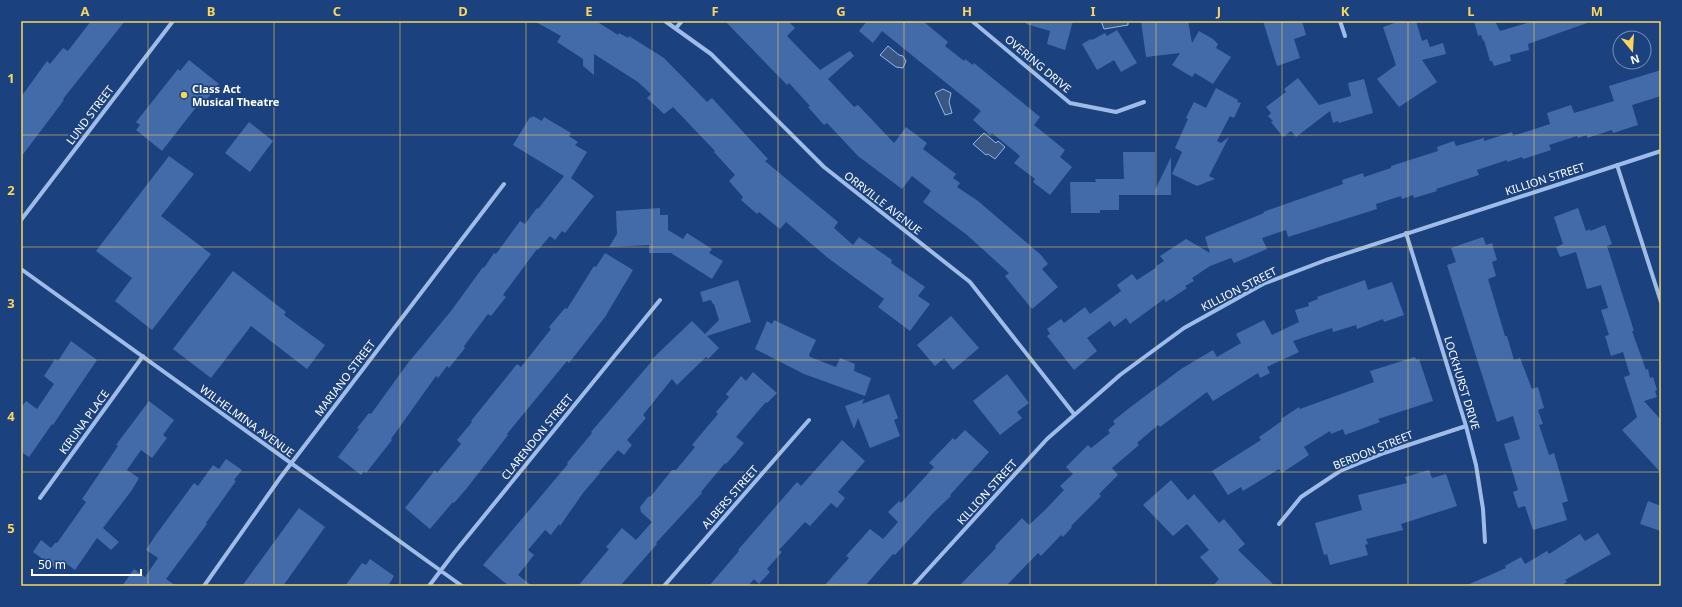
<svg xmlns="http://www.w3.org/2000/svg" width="1682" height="607" viewBox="0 0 1682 607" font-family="'Noto Sans',sans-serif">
<rect width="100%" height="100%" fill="#1c417f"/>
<!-- water -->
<path fill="#3a5683" stroke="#92b6eb" d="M1101 21H1128V25L1104 29Z
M888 46 899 55 903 56 906 61 903 68 896 67 880 55Z
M943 89 951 93 949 102 952 113 945 115 935 93Z
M984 133 996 143 998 141 1005 147 995 159 988 154 986 155 973 144Z"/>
<!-- building -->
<path fill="#446ba9" d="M91 21H125L63 99 64 100 21 157V97L47 61 50 64 63 48 68 51Z
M534 21H596L618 35 619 33 628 38 629 36 664 58 707 102 712 98 768 159 765 161 838 222 834 228 853 245 859 237 892 260 891 263 925 287 918 296 930 304 910 331 878 307 884 299 828 258 786 222 780 229 759 212 757 214 741 200 743 197 729 181 735 175 714 152 715 151 673 107 664 114 647 98 651 94 638 82 594 54V75L583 66V59L557 42 561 36Z
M725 21H788L795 28 787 36 820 70 850 51 854 56 828 79 854 107 858 105 894 143 906 127 927 143 923 149 956 174 953 178 960 183 957 187 978 201 1041 255 1048 264 1042 269 1058 287 1032 309 1005 276 1009 273 967 235 923 202 931 191 912 176 902 189 858 156 827 123 824 125 808 107 810 106 789 83 787 85Z
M867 21H923L948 42 945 46 964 61 965 59 973 65 974 63 1040 117 1034 125 1065 150 1060 157 1072 167 1050 195 1033 182 1035 179 1014 163 1020 156 992 133 990 135 973 120 981 111 882 31 873 43 859 31Z
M1026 21H1073L1065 50 1047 44 1050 31 1026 24Z
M1141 21H1188L1192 43 1199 31 1213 39 1218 44 1216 48 1231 57 1213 84 1195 73 1192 77 1172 65 1180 53 1146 57Z
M1263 21H1302L1306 35 1294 39 1300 58 1277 66Z
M1400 21H1416L1422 41 1427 39 1430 47 1443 43 1446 54 1422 60 1437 82 1399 107 1377 79 1396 65 1383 27Z
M1474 21H1495L1500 31 1534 21H1587V23L1528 44 1529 50 1510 55 1511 61 1494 66 1492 61H1490L1484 40 1483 41 1481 35 1478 36Z
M1117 30 1137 63 1121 72 1114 60 1097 70 1082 44 1091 39 1092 40 1105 33 1107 36Z
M189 60 219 84 200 108 197 106 162 151 136 130 140 125 136 122 178 69 180 71Z
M1661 70V96L1632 105 1638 125 1613 133 1612 130 1587 138V135L1578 138 1577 136 1549 145 1551 150 1523 159 1522 157 1507 162V160L1477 170 1479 175 1436 189 1437 191 1414 198 1413 195 1402 199 1401 196 1376 204 1377 209 1288 237 1286 230 1262 238 1267 249 1234 263 1231 258 1210 266 1192 278 1194 281 1185 286 1187 288 1166 302 1164 299 1130 324 1126 318 1114 327 1110 321 1087 338 1097 351 1074 370 1047 336 1050 334 1047 329 1061 319 1064 323 1085 307 1090 314 1121 291 1117 285 1132 274 1137 280 1157 267 1156 266 1164 261 1160 256 1186 239 1210 253 1205 237 1264 213 1263 212 1343 184 1342 180 1363 173 1364 177 1391 168V166L1438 151 1437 147 1454 141 1456 146 1484 138V141L1512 132 1513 136 1550 124 1547 113 1571 105 1574 113 1614 101 1609 86Z
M1298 78 1319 105 1351 96 1348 83 1364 79 1373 113 1339 123 1338 121 1333 123 1330 111 1296 137 1291 131 1283 137 1271 122 1273 121 1268 116 1271 113 1266 107 1286 92 1284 89Z
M1216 88 1238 100 1237 102 1241 103 1234 118 1230 116 1217 141 1221 143 1229 137 1209 176 1215 179 1197 186 1172 174 1182 152 1175 148 1188 119 1186 118 1194 102 1206 108Z
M533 116 542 121 544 117 571 133 569 136 578 142 575 145 587 152 571 178 594 196 565 233 562 231 555 240 550 236 538 250 537 249 503 295 506 297 491 316 488 314 464 346 465 348 449 368 447 366 438 378 436 376 391 439 392 440 366 473 364 471 361 475 338 457 359 429 357 428 369 413 371 414 408 363 451 311 483 267 484 268 494 253 496 254 520 221 525 224 537 208 538 209 564 176 513 145 530 117 532 118Z
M249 122 273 141 250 172 225 153Z
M1123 152H1155V190L1171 157V195H1119V210H1100V213H1071L1070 182H1096L1095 179H1124Z
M169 156 194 174 161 216 211 254 152 330 115 301 132 278 96 251Z
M660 208V215H668V230L683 239 687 233 712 249 709 253 723 261 712 279 671 253H649V245L609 247 617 234 616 211Z
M1578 208 1586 231 1590 229V231L1605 225 1612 244 1607 246 1634 331H1632L1646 370 1648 369 1650 378 1653 377 1657 390 1655 391 1657 397 1644 401 1661 420V473L1622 430 1637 417 1624 377 1630 375 1623 352 1611 356 1605 336 1609 335 1601 310 1608 308 1601 285 1587 289 1576 252 1560 257 1556 247 1563 244 1554 217Z
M1483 237 1486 245 1492 243 1497 260 1492 262 1496 276 1488 279 1505 336H1507L1514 360 1520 358 1532 389 1538 387 1544 408 1538 410 1543 424 1539 425 1549 455 1554 453 1568 501 1562 503 1567 520 1533 530 1525 506 1518 508 1513 492 1518 490 1504 444 1520 439 1513 416 1497 422 1447 265 1456 262 1451 248Z
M605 253 633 270 605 317 569 363 567 361 507 434 508 435 467 488 454 503 453 502 430 529 405 508 435 470 437 473 461 444 457 440 472 422 471 421 517 364 521 367 551 329 549 327 565 308 567 309 594 266 596 267Z
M233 271 286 312 284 315 325 345 307 369 251 326 211 378 173 349Z
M738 280 751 322 707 336 719 348 708 359 706 357 677 385 672 379 643 415 646 418 627 440 632 445 624 455 618 450 599 472 600 473 583 493 560 526 559 524 551 535 545 530 528 550 534 555 518 575 532 586H509L483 565 568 464 567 463 592 433 591 432 652 361 651 360 692 321 705 334 719 320 714 304H713L711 300 703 302 700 292Z
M1365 280 1368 290 1392 282 1404 315 1384 322 1383 319 1357 329 1356 325 1333 332 1332 328 1293 341 1299 352 1267 367 1270 373 1260 378 1258 373 1213 401 1207 392 1160 427 1158 425 1137 443 1139 445 1112 468 1118 475 1099 494 1101 496 1071 526 1072 527 1063 537 1061 535 1041 556 1038 553 1006 586H959L996 548 995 546 1022 518 1029 525 1046 509 1064 490 1060 486 1073 474 1066 467 1088 445 1091 448 1110 433 1108 430 1115 424 1113 421 1128 409 1181 369 1213 350 1217 357 1241 343 1236 334 1264 320 1272 335 1299 322 1295 310 1309 306 1308 303 1318 299 1317 297Z
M951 316 979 348 953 370 944 358 935 366 917 345Z
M774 320 816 340 809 355 810 357 836 367 840 358 855 364 854 371 871 378 865 396 804 374 755 349 767 321 772 324Z
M71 341 97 360 61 413 53 425 52 424 29 457 21 452V408L26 401 37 409 54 384 44 376 55 359 58 361Z
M1415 357 1416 360 1419 359 1433 401 1378 419 1380 422 1345 435 1343 429 1331 434 1330 431 1304 447 1309 455 1282 473 1279 469 1243 491 1241 487 1228 495 1212 471 1261 440 1259 437 1282 421 1281 419 1299 407 1300 409 1374 382 1370 371Z
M753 372 777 393 767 403 766 402 736 437 744 443 734 455 726 464 725 463 701 492 702 493 656 543 657 544 620 586H578L609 549 606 547 622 528 636 540 652 522 641 512 640 507 648 497 651 496 672 470H676L695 447 692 445 718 414 716 412 729 397 726 394 741 376 746 381Z
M1007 374 1029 403 1017 412 1022 418 1000 435 973 401Z
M889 394 898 418 894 420 900 436 870 448 858 418 854 429 845 406 864 399 862 404Z
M149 401 174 420 163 435 167 438 152 458 141 450 127 470 139 478 132 490 103 528 119 542 111 550 97 538 75 570 64 562 58 570 33 552 41 540 51 548 55 543H57L86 502 82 499 118 446 116 445Z
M965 430 989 452 950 495 951 496 934 512 895 555 893 554 865 586H824L849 558 846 556 870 529 883 539 898 522 888 512 899 501 901 503 934 467 929 463 953 438 955 440Z
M842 440 865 461 838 492 845 498 837 508 831 503 810 526 805 522 779 550 782 552 767 569 770 572 759 584 754 579 748 586H709L739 551 738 550 797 482 801 486Z
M226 459 242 470 234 480 236 481 206 523 207 524 166 579 176 586H122L134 569 145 577 158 558 146 550 155 536 194 483 198 486 213 465 219 469Z
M1429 470 1432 478 1446 474 1457 506 1401 524 1403 530 1366 539 1368 544 1365 545 1368 555 1330 565 1327 554 1324 555 1315 523 1362 510 1358 495 1407 483 1405 477Z
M1171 480 1188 500 1194 494 1219 523 1224 519 1245 544 1238 550 1275 586H1213L1219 579 1200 557 1209 550 1187 524 1173 536 1143 505Z
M1648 501 1661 506V531L1640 524Z
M299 508 325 527 283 586H242Z
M1598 533 1611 554 1565 580 1567 582 1560 586H1465L1506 568 1505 566 1521 557 1525 564 1547 551 1549 554 1580 534 1585 541Z
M370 559 394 576 388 586H345L362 563 366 565Z"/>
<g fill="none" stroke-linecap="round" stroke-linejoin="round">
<!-- minor -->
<path stroke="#9fbce9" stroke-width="4" d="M665 21 711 54 824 167 970 282 1074 414
M972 21 1070 103 1116 112 1144 102
M1340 21 1345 36
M676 28 682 21
M1617 165 1661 302
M21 220 173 21
M1406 233 1466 426 1476 465 1483 509 1485 542
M21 269 462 586
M40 498 143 356
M1279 524 1301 497 1340 471 1384 453 1466 426
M204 586 280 478 504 184
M429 586 454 553 660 300
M664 586 809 420
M913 586 1047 439 1120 375 1184 328 1263 284 1326 260 1661 151"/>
</g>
<!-- grid -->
<path fill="none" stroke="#f9d55d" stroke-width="1" stroke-opacity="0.55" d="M148 21V586M274 21V586M400 21V586M526 21V586M652 21V586M778 21V586M904 21V586M1030 21V586M1156 21V586M1282 21V586M1408 21V586M1534 21V586M21 135H1661M21 247H1661M21 360H1661M21 472H1661"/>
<!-- markers -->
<circle fill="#f9d55d" stroke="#1c417f" stroke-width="1.5" cx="184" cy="95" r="4"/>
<g text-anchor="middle" stroke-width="3.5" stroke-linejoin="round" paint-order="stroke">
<!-- street labels -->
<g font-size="11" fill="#fff" stroke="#1c417f">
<text transform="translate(1038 64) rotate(40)" y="4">OVERING DRIVE</text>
<text transform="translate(90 115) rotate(-53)" y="4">LUND STREET</text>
<text transform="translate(1545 179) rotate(-18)" y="4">KILLION STREET</text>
<text transform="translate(883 203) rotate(38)" y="4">ORRVILLE AVENUE</text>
<text transform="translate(1239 289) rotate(-27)" y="4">KILLION STREET</text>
<text transform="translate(345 378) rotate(-53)" y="4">MARIANO STREET</text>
<text transform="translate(1462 383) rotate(73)" y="4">LOCKHURST DRIVE</text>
<text transform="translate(247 421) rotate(36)" y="4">WILHELMINA AVENUE</text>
<text transform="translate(84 422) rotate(-54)" y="4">KIRUNA PLACE</text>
<text transform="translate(537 437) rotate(-51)" y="4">CLARENDON STREET</text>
<text transform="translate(1373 450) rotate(-22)" y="4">BERDON STREET</text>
<text transform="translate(987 492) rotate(-48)" y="4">KILLION STREET</text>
<text transform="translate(730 497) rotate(-49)" y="4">ALBERS STREET</text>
</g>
<!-- poi labels -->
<g font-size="11" font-weight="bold" fill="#fff" stroke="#1c417f" text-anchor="start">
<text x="192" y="93">Class Act<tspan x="192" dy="13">Musical Theatre</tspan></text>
</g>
</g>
<!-- border -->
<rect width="1682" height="607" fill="none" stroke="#1c417f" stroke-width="44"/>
<!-- north arrow -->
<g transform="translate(1632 50) rotate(162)"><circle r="19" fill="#1c417f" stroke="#778db2"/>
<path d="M0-3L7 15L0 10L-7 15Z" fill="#f9d55d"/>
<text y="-6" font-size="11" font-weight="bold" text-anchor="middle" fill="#ffffff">N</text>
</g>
<!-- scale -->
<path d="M32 569v6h109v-6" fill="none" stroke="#ffffff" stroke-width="2"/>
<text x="38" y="569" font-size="12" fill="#ffffff" stroke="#1c417f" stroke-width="3" paint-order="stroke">50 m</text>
<rect x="22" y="22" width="1638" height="563" fill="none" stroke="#f9d55d" stroke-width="1.5"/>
<g font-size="13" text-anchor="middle" font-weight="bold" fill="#f9d55d">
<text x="85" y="16">A</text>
<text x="211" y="16">B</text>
<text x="337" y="16">C</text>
<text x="463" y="16">D</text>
<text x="589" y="16">E</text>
<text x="715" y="16">F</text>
<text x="841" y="16">G</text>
<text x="967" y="16">H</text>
<text x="1093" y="16">I</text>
<text x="1219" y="16">J</text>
<text x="1345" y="16">K</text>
<text x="1471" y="16">L</text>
<text x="1597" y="16">M</text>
<text x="11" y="83">1</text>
<text x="11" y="195">2</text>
<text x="11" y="308">3</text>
<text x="11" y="421">4</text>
<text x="11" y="533">5</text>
</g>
</svg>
